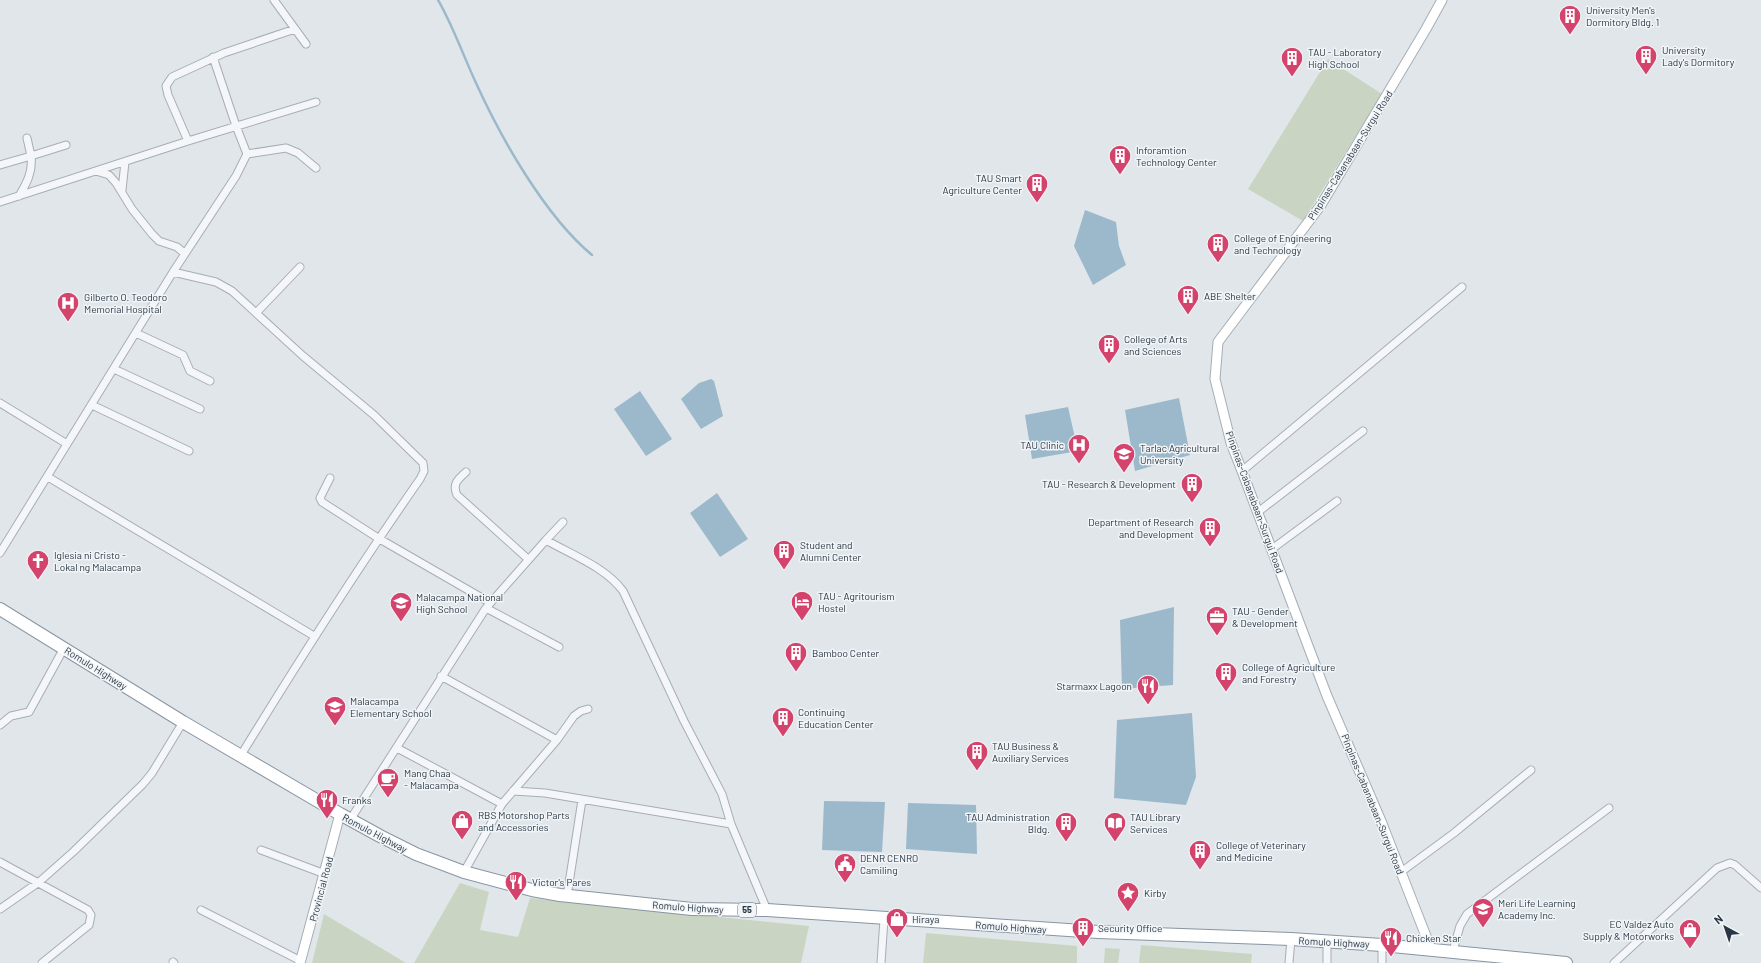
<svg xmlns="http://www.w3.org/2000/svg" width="1761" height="963" viewBox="0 0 1761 963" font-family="Barlow,sans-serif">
<rect width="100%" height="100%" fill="#e1e6ea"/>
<!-- green -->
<path fill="#c9d5c2" d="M1328 59 1382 94 1303 221 1248 189Z
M460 883 489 892 480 930 518 937 530 898 809 926 801 963H414Z
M324 914 406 963H312Z
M926 933 1077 946V963H923Z
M1141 945 1252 954 1251 963H1139Z
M1105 948 1120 949 1118 963H1104Z"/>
<!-- water -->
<path fill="#9bb9cb" d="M1085 210 1116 222 1119 246 1126 265 1093 285 1074 246Z
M711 379 714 381 723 416 701 429 681 399 699 383Z
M640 391 672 439 646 456 614 409Z
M1179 398 1190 455 1135 471 1125 410Z
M1068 407 1078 451 1032 459 1025 415Z
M717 493 748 539 720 557 690 513Z
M1174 607 1173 685 1122 689 1120 620Z
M1192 713 1196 777 1186 805 1114 798 1117 720Z
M824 801 885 802 882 852 822 850Z
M908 803 976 805 977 854 906 849Z"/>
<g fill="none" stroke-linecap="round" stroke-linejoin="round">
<!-- stream -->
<path stroke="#9bb9cb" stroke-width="2.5" d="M438 0C453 26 463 55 476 83 501 138 545 216 592 255"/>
<!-- street casing -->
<g stroke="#a6aeb5" stroke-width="9">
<path id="street" d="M274 0 306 44
M213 57 236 126 247 154
M27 138 31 156 66 145
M188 141 168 95 166 86 172 77 224 53 295 29
M0 165 31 156C33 171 27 183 19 196
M96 171 109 175 116 183 132 209 152 234 159 241 177 247 184 253
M122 190 125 162
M0 202 188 141 316 102
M173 272 216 282 232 291 303 356 374 415 423 463 424 471 420 479C357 569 298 662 241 755
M257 312 300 267
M136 333 183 355 190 371 210 381
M114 369 200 409
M0 403 67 444
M92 405 189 451
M1242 471 1462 287
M466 472C458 479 452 484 457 495L528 559
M48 477 314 636
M330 478 320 498 322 502 378 538 489 602
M1258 512 1363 431
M546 540 563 522
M1272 549 1337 501
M0 553 173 272 236 176 247 154 286 148 298 153 316 168
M486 608 559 647
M441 676 557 740
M0 725 11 716 29 712 64 648
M397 748 502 804
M513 791 545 793 731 824
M350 820 486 608 546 540C572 555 605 567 623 591L684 721 722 794 731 824 767 910
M261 850 325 874
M0 862 88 910 91 915 89 925 42 963
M464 872 502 804 557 740 574 716 581 711 588 709
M1401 872 1454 833 1531 770
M567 896 582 800
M0 909 39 882 73 852 143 784 152 773 183 722
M201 910 301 961
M1453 951 1460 926 1467 914 1609 808
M173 962 174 963
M881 963 884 919
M1289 963 1291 939
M1327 963V941
M1382 963V945
M1614 963 1717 868 1730 863 1735 865 1761 888"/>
</g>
<!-- secondary casing -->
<g stroke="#a6aeb5" stroke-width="11">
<path id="secondary" d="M1431 949 1381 821 1327 696 1242 471 1231 443 1215 379 1218 342 1321 205 1426 29 1442 0
M300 963 340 814"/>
</g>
<!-- highway casing -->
<g stroke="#8895a2" stroke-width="14">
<path id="highway" d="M0 609 183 722 340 814 380 836 416 854 464 872 532 890 560 895 692 909 767 910 1098 932 1291 939 1382 945 1566 963"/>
</g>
<!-- street -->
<use href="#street" stroke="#f4f6f9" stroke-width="7"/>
<!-- secondary -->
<use href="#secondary" stroke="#fff" stroke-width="9"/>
<!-- highway -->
<use href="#highway" stroke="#fff" stroke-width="12"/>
</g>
<!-- icons -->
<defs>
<g id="building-pin" transform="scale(1.15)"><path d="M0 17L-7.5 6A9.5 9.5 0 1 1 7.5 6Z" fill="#d3436b" stroke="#f1f5f8"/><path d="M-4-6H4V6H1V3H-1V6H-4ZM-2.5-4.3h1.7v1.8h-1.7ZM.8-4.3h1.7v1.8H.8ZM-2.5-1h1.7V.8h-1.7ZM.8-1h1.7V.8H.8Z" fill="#fff"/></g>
<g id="hospital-pin" transform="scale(1.15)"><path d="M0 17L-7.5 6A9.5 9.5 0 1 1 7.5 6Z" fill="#d3436b" stroke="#f1f5f8"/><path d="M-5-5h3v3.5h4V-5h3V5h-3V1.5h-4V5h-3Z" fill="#fff"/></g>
<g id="university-pin" transform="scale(1.15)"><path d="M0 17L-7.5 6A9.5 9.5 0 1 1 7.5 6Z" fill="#d3436b" stroke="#f1f5f8"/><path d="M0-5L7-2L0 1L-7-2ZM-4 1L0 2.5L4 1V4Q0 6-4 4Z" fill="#fff"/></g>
<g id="church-pin" transform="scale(1.15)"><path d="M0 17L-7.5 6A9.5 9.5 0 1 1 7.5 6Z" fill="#d3436b" stroke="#f1f5f8"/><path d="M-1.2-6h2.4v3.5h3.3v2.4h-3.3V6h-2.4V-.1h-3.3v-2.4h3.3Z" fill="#fff"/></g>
<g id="hotel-pin" transform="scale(1.15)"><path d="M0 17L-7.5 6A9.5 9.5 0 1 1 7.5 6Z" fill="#d3436b" stroke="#f1f5f8"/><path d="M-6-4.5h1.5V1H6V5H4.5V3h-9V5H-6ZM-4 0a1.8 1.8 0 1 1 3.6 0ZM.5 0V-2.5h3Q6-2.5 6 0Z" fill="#fff"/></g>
<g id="school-pin" transform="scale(1.15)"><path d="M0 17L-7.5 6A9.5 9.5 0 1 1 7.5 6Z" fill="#d3436b" stroke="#f1f5f8"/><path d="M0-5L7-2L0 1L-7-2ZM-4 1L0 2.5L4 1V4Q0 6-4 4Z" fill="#fff"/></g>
<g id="office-pin" transform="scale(1.15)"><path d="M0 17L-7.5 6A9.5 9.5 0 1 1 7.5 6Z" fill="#d3436b" stroke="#f1f5f8"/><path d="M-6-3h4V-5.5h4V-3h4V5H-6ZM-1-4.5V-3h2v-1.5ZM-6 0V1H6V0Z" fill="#fff"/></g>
<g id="restaurant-pin" transform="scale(1.15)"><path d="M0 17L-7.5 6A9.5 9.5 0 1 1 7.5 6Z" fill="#d3436b" stroke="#f1f5f8"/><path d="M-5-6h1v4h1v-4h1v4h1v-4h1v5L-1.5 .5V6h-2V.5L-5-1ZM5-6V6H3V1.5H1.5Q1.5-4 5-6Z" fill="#fff"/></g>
<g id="cafe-pin" transform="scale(1.15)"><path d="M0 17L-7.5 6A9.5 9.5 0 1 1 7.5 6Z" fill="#d3436b" stroke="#f1f5f8"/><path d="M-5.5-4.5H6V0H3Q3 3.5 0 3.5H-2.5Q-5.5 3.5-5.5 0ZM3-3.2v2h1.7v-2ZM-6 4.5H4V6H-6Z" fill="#fff"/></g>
<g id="shop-pin" transform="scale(1.15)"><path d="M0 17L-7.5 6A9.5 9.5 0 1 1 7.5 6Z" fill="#d3436b" stroke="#f1f5f8"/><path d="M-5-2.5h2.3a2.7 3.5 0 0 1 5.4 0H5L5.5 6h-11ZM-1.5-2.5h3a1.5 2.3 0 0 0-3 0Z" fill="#fff"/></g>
<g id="library-pin" transform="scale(1.15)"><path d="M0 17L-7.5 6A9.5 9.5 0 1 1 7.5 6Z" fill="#d3436b" stroke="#f1f5f8"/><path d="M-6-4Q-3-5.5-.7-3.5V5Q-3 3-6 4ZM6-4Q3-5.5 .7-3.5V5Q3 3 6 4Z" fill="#fff"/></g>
<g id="civic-pin" transform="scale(1.15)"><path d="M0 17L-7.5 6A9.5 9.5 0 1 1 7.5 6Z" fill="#d3436b" stroke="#f1f5f8"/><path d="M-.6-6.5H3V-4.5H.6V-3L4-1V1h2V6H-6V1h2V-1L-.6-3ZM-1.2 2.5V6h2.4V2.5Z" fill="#fff"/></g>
<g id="sight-pin" transform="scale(1.15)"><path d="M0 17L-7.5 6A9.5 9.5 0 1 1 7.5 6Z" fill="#d3436b" stroke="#f1f5f8"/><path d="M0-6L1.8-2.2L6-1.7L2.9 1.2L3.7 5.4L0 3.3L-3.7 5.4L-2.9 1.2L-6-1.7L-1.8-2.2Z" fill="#fff"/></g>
</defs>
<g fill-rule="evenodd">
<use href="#building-pin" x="1570" y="16"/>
<use href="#building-pin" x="1646" y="56"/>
<use href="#building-pin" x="1292" y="58"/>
<use href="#building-pin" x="1120" y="156"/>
<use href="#building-pin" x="1037" y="184"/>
<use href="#building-pin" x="1218" y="244"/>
<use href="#building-pin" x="1188" y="296"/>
<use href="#hospital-pin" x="68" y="303"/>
<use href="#building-pin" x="1109" y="345"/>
<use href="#hospital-pin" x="1079" y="445"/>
<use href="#university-pin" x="1124" y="454"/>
<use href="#building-pin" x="1192" y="484"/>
<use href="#building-pin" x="1210" y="528"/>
<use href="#building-pin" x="784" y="551"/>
<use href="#church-pin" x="38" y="561"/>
<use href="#hotel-pin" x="802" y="602"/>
<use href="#school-pin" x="401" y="603"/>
<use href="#office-pin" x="1217" y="617"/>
<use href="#building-pin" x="796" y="653"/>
<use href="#building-pin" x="1226" y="673"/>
<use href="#restaurant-pin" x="1148" y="686"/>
<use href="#school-pin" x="335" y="707"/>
<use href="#building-pin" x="783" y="718"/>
<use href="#building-pin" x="977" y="752"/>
<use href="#cafe-pin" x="388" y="779"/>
<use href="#restaurant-pin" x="327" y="800"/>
<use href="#shop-pin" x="462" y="821"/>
<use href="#building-pin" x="1066" y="823"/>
<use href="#library-pin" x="1115" y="823"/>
<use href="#building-pin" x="1200" y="851"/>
<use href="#civic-pin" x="845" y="864"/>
<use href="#restaurant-pin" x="516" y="882"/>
<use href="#sight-pin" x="1128" y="893"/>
<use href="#school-pin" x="1483" y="909"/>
<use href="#shop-pin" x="897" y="919"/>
<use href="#building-pin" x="1083" y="928"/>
<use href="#shop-pin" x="1690" y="930"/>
<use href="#restaurant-pin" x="1391" y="938"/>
</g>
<g text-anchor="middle" stroke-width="3" stroke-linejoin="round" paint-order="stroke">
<!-- shield labels -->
<rect fill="#f1f5f8" stroke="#656f79" stroke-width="1" x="738" y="903" width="18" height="14" rx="3"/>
<g font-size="9" font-weight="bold" fill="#293643">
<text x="747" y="913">55</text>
</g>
<!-- poi labels -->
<g font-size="10" fill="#293643" stroke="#f1f5f8" text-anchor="start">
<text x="1586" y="14">University Men's<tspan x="1586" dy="12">Dormitory Bldg. 1</tspan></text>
<text x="1662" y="54">University<tspan x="1662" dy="12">Lady's Dormitory</tspan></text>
<text x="1308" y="56">TAU - Laboratory<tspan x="1308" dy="12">High School</tspan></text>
<text x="1136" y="154">Inforamtion<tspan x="1136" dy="12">Technology Center</tspan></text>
<text x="1022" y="182" text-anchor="end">TAU Smart<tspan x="1022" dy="12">Agriculture Center</tspan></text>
<text x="1234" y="242">College of Engineering<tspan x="1234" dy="12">and Technology</tspan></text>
<text x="1204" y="300">ABE Shelter</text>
<text x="84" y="301">Gilberto O. Teodoro<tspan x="84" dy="12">Memorial Hospital</tspan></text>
<text x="1124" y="343">College of Arts<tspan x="1124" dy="12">and Sciences</tspan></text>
<text x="1064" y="449" text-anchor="end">TAU Clinic</text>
<text x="1140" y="452">Tarlac Agricultural<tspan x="1140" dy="12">University</tspan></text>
<text x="1176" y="488" text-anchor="end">TAU - Research &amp; Development</text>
<text x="1194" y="526" text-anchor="end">Department of Research<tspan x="1194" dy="12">and Development</tspan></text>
<text x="800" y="549">Student and<tspan x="800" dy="12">Alumni Center</tspan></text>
<text x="54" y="559">Iglesia ni Cristo -<tspan x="54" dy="12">Lokal ng Malacampa</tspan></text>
<text x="818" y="600">TAU - Agritourism<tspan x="818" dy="12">Hostel</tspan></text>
<text x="416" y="601">Malacampa National<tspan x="416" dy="12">High School</tspan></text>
<text x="1232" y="615">TAU - Gender<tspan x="1232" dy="12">&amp; Development</tspan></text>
<text x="812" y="657">Bamboo Center</text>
<text x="1242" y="671">College of Agriculture<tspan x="1242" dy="12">and Forestry</tspan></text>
<text x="1132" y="690" text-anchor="end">Starmaxx Lagoon</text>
<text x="350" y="705">Malacampa<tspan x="350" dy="12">Elementary School</tspan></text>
<text x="798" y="716">Continuing<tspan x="798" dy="12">Education Center</tspan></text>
<text x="992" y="750">TAU Business &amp;<tspan x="992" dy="12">Auxiliary Services</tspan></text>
<text x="404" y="777">Mang Chaa<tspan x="404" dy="12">- Malacampa</tspan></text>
<text x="342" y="804">Franks</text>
<text x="478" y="819">RBS Motorshop Parts<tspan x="478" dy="12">and Accessories</tspan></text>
<text x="1050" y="821" text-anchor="end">TAU Administration<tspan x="1050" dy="12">Bldg.</tspan></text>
<text x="1130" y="821">TAU Library<tspan x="1130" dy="12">Services</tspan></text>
<text x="1216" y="849">College of Veterinary<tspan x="1216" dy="12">and Medicine</tspan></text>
<text x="860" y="862">DENR CENRO<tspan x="860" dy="12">Camiling</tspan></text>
<text x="532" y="886">Victor's Pares</text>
<text x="1144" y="897">Kirby</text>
<text x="1498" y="907">Meri Life Learning<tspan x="1498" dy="12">Academy Inc.</tspan></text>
<text x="912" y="923">Hiraya</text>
<text x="1674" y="928" text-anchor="end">EC Valdez Auto<tspan x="1674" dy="12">Supply &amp; Motorworks</tspan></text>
<text x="1098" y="932">Security Office</text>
<text x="1406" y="942">Chicken Star</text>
</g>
<!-- street labels -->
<g font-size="10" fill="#293643" stroke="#f1f5f8">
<text transform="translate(1350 155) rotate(-58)" y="4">Pinpinas-Cabanabaan-Surgui Road</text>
<text transform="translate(1255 502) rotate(70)" y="4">Pinpinas-Cabanabaan-Surgui Road</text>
<text transform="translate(96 668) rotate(32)" y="4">Romulo Highway</text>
<text transform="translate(1373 804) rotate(68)" y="4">Pinpinas-Cabanabaan-Surgui Road</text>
<text transform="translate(375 833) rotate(28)" y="4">Romulo Highway</text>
<text transform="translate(321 889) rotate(-75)" y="4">Provincial Road</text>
<text transform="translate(688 907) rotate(4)" y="4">Romulo Highway</text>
<text transform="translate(1011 927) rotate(4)" y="4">Romulo Highway</text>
<text transform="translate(1334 942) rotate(3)" y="4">Romulo Highway</text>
</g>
</g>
<!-- north arrow -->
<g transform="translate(1725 927) rotate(320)" stroke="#f1f5f8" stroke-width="3" paint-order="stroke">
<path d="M0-3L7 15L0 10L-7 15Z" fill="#293643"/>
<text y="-6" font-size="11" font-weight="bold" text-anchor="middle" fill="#293643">N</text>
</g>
</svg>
